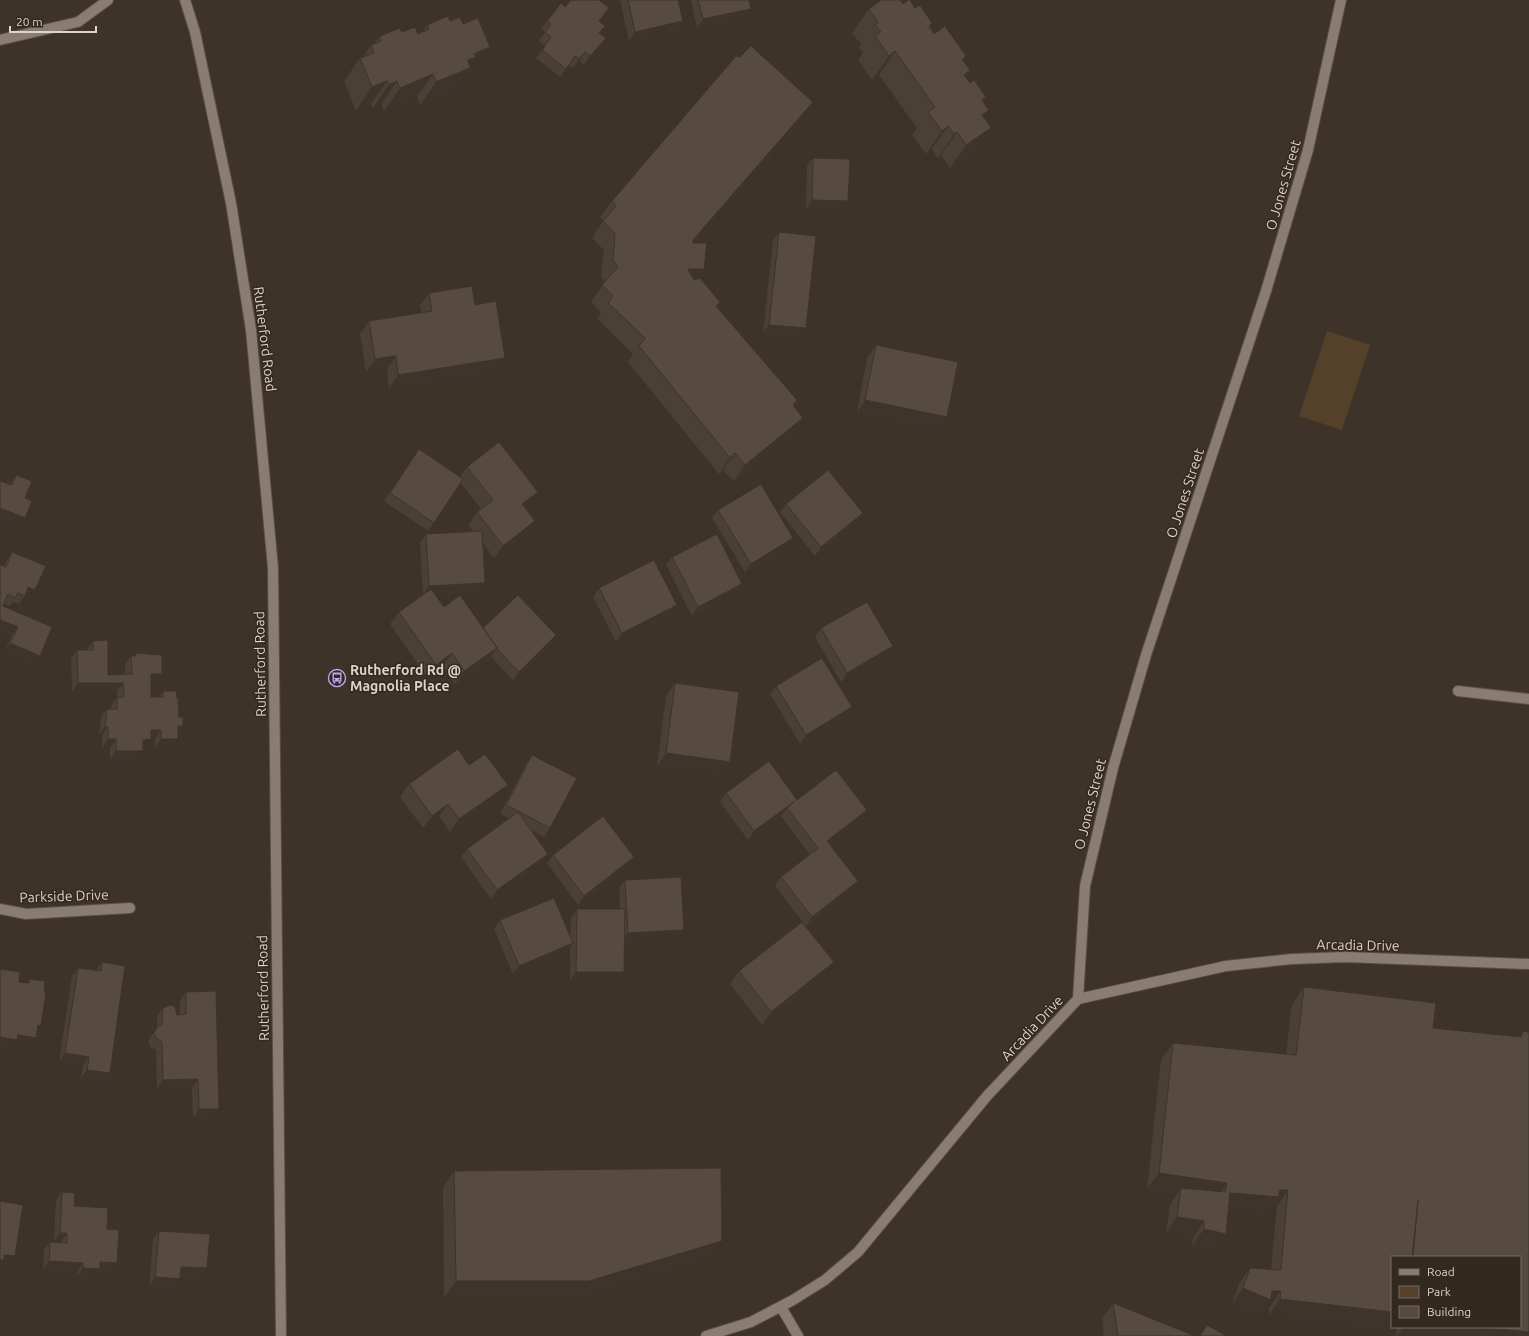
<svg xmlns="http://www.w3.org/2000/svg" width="1529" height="1336" viewBox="0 0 1529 1336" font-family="Ubuntu,sans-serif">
<rect width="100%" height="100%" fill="#3e3328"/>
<!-- green -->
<path fill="#55402a" d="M1327 331 1370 345 1342 430 1299 416Z"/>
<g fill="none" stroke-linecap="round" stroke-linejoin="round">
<!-- lane casing -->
<g stroke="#584f45" stroke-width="12">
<path id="lane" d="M0 40 78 22 108 0
M1458 691 1529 699
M781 1307 798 1336"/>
</g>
<!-- street casing -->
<g stroke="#584f45" stroke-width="12">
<path id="street" d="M0 909 26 914 130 908
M1078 999 1085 886 1113 768 1146 655 1266 291 1308 150 1341 0
M706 1336 751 1322 793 1300 825 1280 858 1252 987 1096 1078 999 1226 966 1292 959 1346 957 1529 964"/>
</g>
<!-- secondary casing -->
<g stroke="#584f45" stroke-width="12">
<path id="secondary" d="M185 0 195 32 231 203 251 330 273 568 281 1336"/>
</g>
<!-- lane -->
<use href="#lane" stroke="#8a7c70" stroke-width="10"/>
<!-- street -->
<use href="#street" stroke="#8a7c70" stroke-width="10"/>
<!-- secondary -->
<use href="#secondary" stroke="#8a7c70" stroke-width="10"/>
</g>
<!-- wall -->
<path fill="#4b4036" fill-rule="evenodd" d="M620 0H678L683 21 677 30 629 41Z
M691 0H749L751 9 745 17 697 28Z
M903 4 915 8 932 23 930 27 934 34 966 56 963 60 970 70 966 77 983 102 984 117 991 128 974 151 950 168 941 155 938 158 932 149 926 154 912 135 917 128 879 75 872 80 858 60 863 53 859 48 861 44 852 33 869 9Z
M565 7 603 17 599 21 600 33 606 38 600 47 584 65 579 60 573 68 569 65 560 77 536 58 545 46 539 41 545 32 541 29 547 21Z
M450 21 473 71 466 74 454 91 420 105 417 97 384 111 381 104 373 108 371 104 356 111 344 81 360 58 363 57 371 45 374 44 380 36 402 32 418 34 422 32 427 25Z
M802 119 694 243 704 269 697 279 720 302 716 307 803 418 791 435 734 481 723 470 719 474 628 362 633 354 597 319 601 313 591 302 605 282 601 276 604 250 592 238 603 221 600 217 612 201Z
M813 158 842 210 806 209 807 166Z
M779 232 806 328 800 337 763 333 773 241Z
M429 293 475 305 496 371 389 388 387 369 366 372 360 334 369 321 422 313 420 305Z
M876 345 947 417 939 429 857 413 867 358Z
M419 449 460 477 467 467 529 505 525 508 526 533 494 558 483 543 485 583 479 592 435 594 444 607 483 628 556 635 550 644 513 680 491 657 488 661 455 684 443 666 427 677 390 624 399 612 423 595 420 543 426 534 474 532 468 525 477 512 481 509 461 483 428 531 384 501Z
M16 475 25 498 19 526 0 519V481L9 485Z
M786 504 857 522 815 556 780 512Z
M718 510 787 547 745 572 712 518Z
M12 552 35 590 29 599 24 597 19 604 13 602 9 606 4 604 3 606 40 656 34 665 4 652 12 635 0 630V565L4 567 6 561Z
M672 557 736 593 692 616 666 565Z
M599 588 677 605 671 614 616 642 593 597Z
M821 628 887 655 841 682 815 637Z
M93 641 108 675H125V664L131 656H134L136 653 162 674 156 683H151V697H159L163 691 179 717 183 726 178 733 172 747 155 748V739H151L145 748H143L137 759 110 760V748H102V735H99L101 717 107 709H111V706L117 697V691L72 692 71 659 77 650H87V649Z
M675 683 730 762 721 775 657 766 666 696Z
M776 686 846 715 800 744 770 694Z
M532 755 550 828 544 837 531 830 542 862 491 899 461 857 467 849 509 818 500 814 526 764Z
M469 765 499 797 450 832 439 816 423 828 400 797 409 784Z
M726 793 797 800 867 810 861 819 829 844 852 890 806 926 775 886 781 877 810 855 781 816 782 815 748 840 720 802Z
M553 855 628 866 578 905 547 863Z
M625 880 678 939 624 941 618 981H570V947L567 952 513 974 494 929 500 920 570 937 571 918 577 909H620L619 888Z
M102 962 110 1073 104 1082 81 1078 83 1065 59 1062 72 976 78 968 96 970Z
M739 971 825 975 762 1025 730 984Z
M1304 987 1433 1028 1520 1037 1523 1031 1529 1336H1396L1397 1328 1395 1330 1269 1315V1308L1265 1307 1259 1316 1232 1304 1239 1284 1250 1268 1271 1269 1277 1206H1272L1267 1213 1228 1210 1226 1234 1215 1250 1192 1246 1193 1238 1166 1233 1170 1205 1177 1194 1147 1189 1161 1060 1173 1043 1286 1054 1292 1004ZM1392 1257H1520V1327H1392Z
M186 992 213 1117 193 1118 192 1088 157 1089 156 1050 150 1047 148 1041 157 1028V1016L163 1008 177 1015 180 1014V1000Z
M454 1171 710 1257 577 1297 444 1298 443 1187Z
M62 1192 74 1206 107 1229 111 1272 98 1271 94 1277 77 1276V1272L43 1270 44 1250 50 1242 61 1243V1242L54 1241 56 1200Z
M159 1231 207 1268 201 1277 181 1276 174 1288 149 1286 153 1239Z
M1113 1303 1195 1336H1104L1102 1319Z"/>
<!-- shaded-wall -->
<path fill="#3d342c" d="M751 9 745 17 697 28 703 19Z
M683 21 677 30 629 41 635 32Z
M606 38 600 47 584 65 590 56Z
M490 47 473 71 466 74 454 91 420 105 436 82 468 60 474 54Z
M895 51 879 75 872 80 889 56Z
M585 52 573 68 579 59Z
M970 70 954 93 964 75Z
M433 74 417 97 384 111 400 88Z
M387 81 371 104 356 111 372 87Z
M397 81 381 104 373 108 389 85Z
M813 102 802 119 682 257 693 240Z
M989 110 973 133 982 115Z
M948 126 932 149 926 154 942 131Z
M991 128 974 151 950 168 966 145Z
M957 132 941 155 938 158 954 134Z
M812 200 848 201 842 210 806 209Z
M688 269H704L692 286Z
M769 325 806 328 800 337 763 333Z
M396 356 387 369 366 372 375 359Z
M505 358 496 371 389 388 398 375Z
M865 400 947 417 939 429 857 413Z
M803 418 791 435 734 481 745 465Z
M735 453 723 470 719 474 730 458Z
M538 492 529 505 513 517 522 504Z
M0 508 25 518 19 526 0 519Z
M863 513 857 522 815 556 821 547Z
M535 521 526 533 494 558 503 546Z
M793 538 787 547 745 572 751 564Z
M485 583 479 592 423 595 429 586Z
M742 584 736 593 692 616 698 607Z
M28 587 35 590 29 599 24 597Z
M677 605 671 614 616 642 622 633Z
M0 619 18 627 12 635 0 630Z
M556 635 550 644 513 680 519 672Z
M10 643 40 656 34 665 4 652Z
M893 646 887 655 841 682 847 673Z
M497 648 488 661 455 684 464 671Z
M452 653 443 666 427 677 436 665Z
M151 674H162L156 683H145Z
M78 683H123L117 691 72 692Z
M852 707 846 715 800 744 806 735Z
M178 726H183L177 735Z
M105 727H108L102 735H99Z
M151 730H161L155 739H145Z
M108 739H116L110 748H102Z
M151 739 145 748H137L143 740Z
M161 739H178L172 747 155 748Z
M116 751H143L137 759 110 760Z
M666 753 730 762 721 775 657 766Z
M508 785 499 797 450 832 459 819Z
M795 801 787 808 782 815 748 840 754 831Z
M448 804 439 816 423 828 432 816Z
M867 810 861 819 821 850 827 841Z
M548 854 542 862 491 899 497 890Z
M634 857 628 866 578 905 584 896Z
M858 881 852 890 806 926 812 917Z
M684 930 678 939 622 942 628 933Z
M573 943 567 952 513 974 519 966Z
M834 962 825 975 762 1025 771 1012Z
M576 972H624L618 981H570Z
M38 1025 41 1026 35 1034Z
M18 1035 36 1038 30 1046 14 1044 11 1048 0 1047V1037Z
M65 1053 89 1057 83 1065 59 1062Z
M87 1070 110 1073 104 1082 81 1078Z
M198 1079 192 1088 157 1089 163 1080Z
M199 1109H219L213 1117 193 1118Z
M1159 1173 1227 1183 1216 1200 1181 1188 1177 1194 1147 1189Z
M1280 1190H1288L1277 1206H1272L1267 1213 1219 1209 1230 1193Z
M1177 1217 1204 1221 1193 1238 1166 1233Z
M1204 1229 1226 1234 1215 1250 1192 1246Z
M60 1233H67L61 1242 54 1241Z
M722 1241 710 1257 577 1297 444 1298 456 1281Z
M4 1255 15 1256 9 1265 1 1264 0 1265V1260Z
M49 1261 83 1263 77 1272 43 1270Z
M100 1262 117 1263 111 1272 98 1271 94 1277 77 1276 83 1268Z
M181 1267 207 1268 201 1277 175 1275Z
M155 1277 180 1279 174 1288 149 1286Z
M1243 1288 1272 1291H1281L1269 1308 1265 1307 1259 1316 1232 1304Z
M1280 1299 1392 1312V1327H1397L1395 1330 1269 1315Z
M1403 1327H1473L1529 1332V1336H1397Z"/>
<!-- building -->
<path fill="#574a3f" stroke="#3d342c" d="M571 0H573L574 1 575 0H599L609 8 599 21 605 26 599 33 606 38 590 56 585 52 579 59 575 56 566 69 542 50 551 37 545 32 551 24 547 21 561 3 565 7Z
M628 0H678L683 21 635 32Z
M698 0H749L751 9 703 19Z
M881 0H900L903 4 908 0H910L915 8 920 5 932 23 929 26 934 34 945 26 966 56 962 59 970 70 964 75 970 83 974 80 986 97 982 100 989 110 982 115 991 128 966 145 957 132 954 134 948 126 942 131 928 112 935 107 895 51 889 56 875 36 881 32 875 25 878 22 869 9Z
M448 16 450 21 460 17 463 24 478 18 490 47 474 54 476 57 468 60 470 68 436 82 433 74 400 88 397 81 389 85 387 81 372 87 360 58 374 53 371 45 381 41 380 36 400 28 402 32 415 27 418 34 429 29 427 25Z
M751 46 813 102 693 240V243H707L704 269H688L694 280 700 278 720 302 716 306 797 400 793 405 803 418 745 465 735 453 730 458 639 346 645 338 608 303 613 296 602 285 618 267 613 260 615 234 603 221 616 206 612 201 736 56 740 57Z
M813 158 850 159 848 201 812 200Z
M779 232 816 236 806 328 769 325Z
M472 286 475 305 496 301 505 358 398 375 396 356 375 359 369 321 432 311 429 293Z
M876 345 958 362 947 417 865 400Z
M499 442 538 492 522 504 535 521 503 546 477 512 493 500 467 467Z
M419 449 463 479 434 523 390 493Z
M828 470 863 513 821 547 786 504Z
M16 475 32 481 25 498 32 501 25 518 0 508V481L12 485Z
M761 484 793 538 751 564 718 510Z
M482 531 485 583 429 586 426 534Z
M717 534 742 584 698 607 672 557Z
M12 552 46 566 35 590 28 587 25 596 18 593 15 598 8 594 3 606 52 627 40 656 10 643 18 627 0 620V565L6 567Z
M654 560 677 605 622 633 599 588Z
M431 589 444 607 460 595 497 648 464 671 452 653 436 665 399 612Z
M518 595 556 635 519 672 497 649V648L483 628Z
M867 602 893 646 847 673 821 628Z
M108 640V675L132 674 131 656H136V653L162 655V674H151V697H163V691H176L177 698H178L179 717H183V726H178V739H161V730H151V739L143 740V751H116V739H108V727H105L107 709H117V697H124L123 683H78L77 650H93V641Z
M822 658 852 707 806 735 776 686Z
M675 683 739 692 730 762 666 753Z
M458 749 469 765 485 754 508 785 459 819 448 804 432 816 409 784Z
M532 755 577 778 550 828 506 805Z
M769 761 797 800 836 770 867 810 827 841 858 881 812 917 781 877 818 848 787 808 795 801 754 831 726 793Z
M518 812 548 854 497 890 467 849Z
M603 816 634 857 584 896 553 855Z
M681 877 684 930 628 933 625 880Z
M554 898 573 943 519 966 500 920Z
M577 909H625L624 972H576Z
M802 922 834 962 771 1012 739 971Z
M102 962 125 966 110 1073 87 1070 89 1057 65 1053 78 968 101 971Z
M0 969 20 972 19 982 29 983V979L45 981 44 992H46L41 1026 38 1025 36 1038 18 1035 17 1040 0 1037Z
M1304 987 1436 1003 1433 1028 1521 1037 1523 1031 1529 1032V1332L1473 1327H1520V1257H1413L1418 1200 1412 1257H1392V1312L1280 1299 1281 1291H1272L1271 1300 1243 1288 1250 1268 1281 1270 1288 1190H1280L1278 1197 1230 1193 1226 1234 1204 1229V1221L1177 1217 1181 1188 1225 1192 1227 1183 1159 1173 1173 1043 1296 1055Z
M216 991 219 1109H199L198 1079 163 1080 162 1042 156 1038 154 1033 158 1026 162 1025 163 1008 171 1005 175 1007 177 1015 186 1014V992Z
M721 1168 722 1241 589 1281H456L454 1171Z
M62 1192 75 1193 74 1206 108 1208 107 1229 119 1230 117 1263 100 1262V1269L83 1268V1263L49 1261 50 1242 67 1243V1233H60Z
M0 1201 23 1205 15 1256 4 1255V1260H0Z
M159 1231 210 1234 207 1268 181 1267 180 1279 155 1277Z
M1113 1303 1195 1336H1118Z
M1207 1325 1227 1336H1200Z"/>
<!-- icons -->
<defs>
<g id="bus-ring" transform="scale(0.9)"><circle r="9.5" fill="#34291e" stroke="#c1a8f3" stroke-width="1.5"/><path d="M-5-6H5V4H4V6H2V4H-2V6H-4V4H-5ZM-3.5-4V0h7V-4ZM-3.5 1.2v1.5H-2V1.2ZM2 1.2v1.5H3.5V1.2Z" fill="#c1a8f3"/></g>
</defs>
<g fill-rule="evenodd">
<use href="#bus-ring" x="337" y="678"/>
</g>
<g text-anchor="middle" stroke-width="3" stroke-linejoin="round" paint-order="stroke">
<!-- street labels -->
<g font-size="14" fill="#dbd3cc" stroke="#34291e">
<text transform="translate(1283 185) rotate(-74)" y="5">O Jones Street</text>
<text transform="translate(265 339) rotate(83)" y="5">Rutherford Road</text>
<text transform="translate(1185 493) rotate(-72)" y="5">O Jones Street</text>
<text transform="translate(260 664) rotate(-91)" y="5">Rutherford Road</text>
<text transform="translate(1090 804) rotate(-76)" y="5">O Jones Street</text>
<text transform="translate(64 896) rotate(-2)" y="5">Parkside Drive</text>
<text transform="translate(1358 945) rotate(1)" y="5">Arcadia Drive</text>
<text transform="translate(263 988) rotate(-91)" y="5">Rutherford Road</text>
<text transform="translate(1032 1028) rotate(-47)" y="5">Arcadia Drive</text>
</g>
<!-- poi labels -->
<g font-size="14" font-weight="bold" fill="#dbd3cc" stroke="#34291e" text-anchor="start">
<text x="350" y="675">Rutherford Rd @<tspan x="350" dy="16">Magnolia Place</tspan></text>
</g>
</g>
<!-- legend -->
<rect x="1391" y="1256" width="130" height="72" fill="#34291e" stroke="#776d64"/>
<rect x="1399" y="1269" width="20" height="6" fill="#8a7c70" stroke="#776d64"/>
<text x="1427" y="1276" font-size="12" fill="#dbd3cc">Road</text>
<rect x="1399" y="1286" width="20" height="12" fill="#55402a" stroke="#776d64"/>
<text x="1427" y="1296" font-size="12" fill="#dbd3cc">Park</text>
<rect x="1399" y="1306" width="20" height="12" fill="#574a3f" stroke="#776d64"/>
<text x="1427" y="1316" font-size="12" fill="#dbd3cc">Building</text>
<!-- scale -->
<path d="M10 26v6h86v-6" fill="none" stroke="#dbd3cc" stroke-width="2"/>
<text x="16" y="26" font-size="12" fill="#dbd3cc" stroke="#34291e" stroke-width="3" paint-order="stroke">20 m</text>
</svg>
